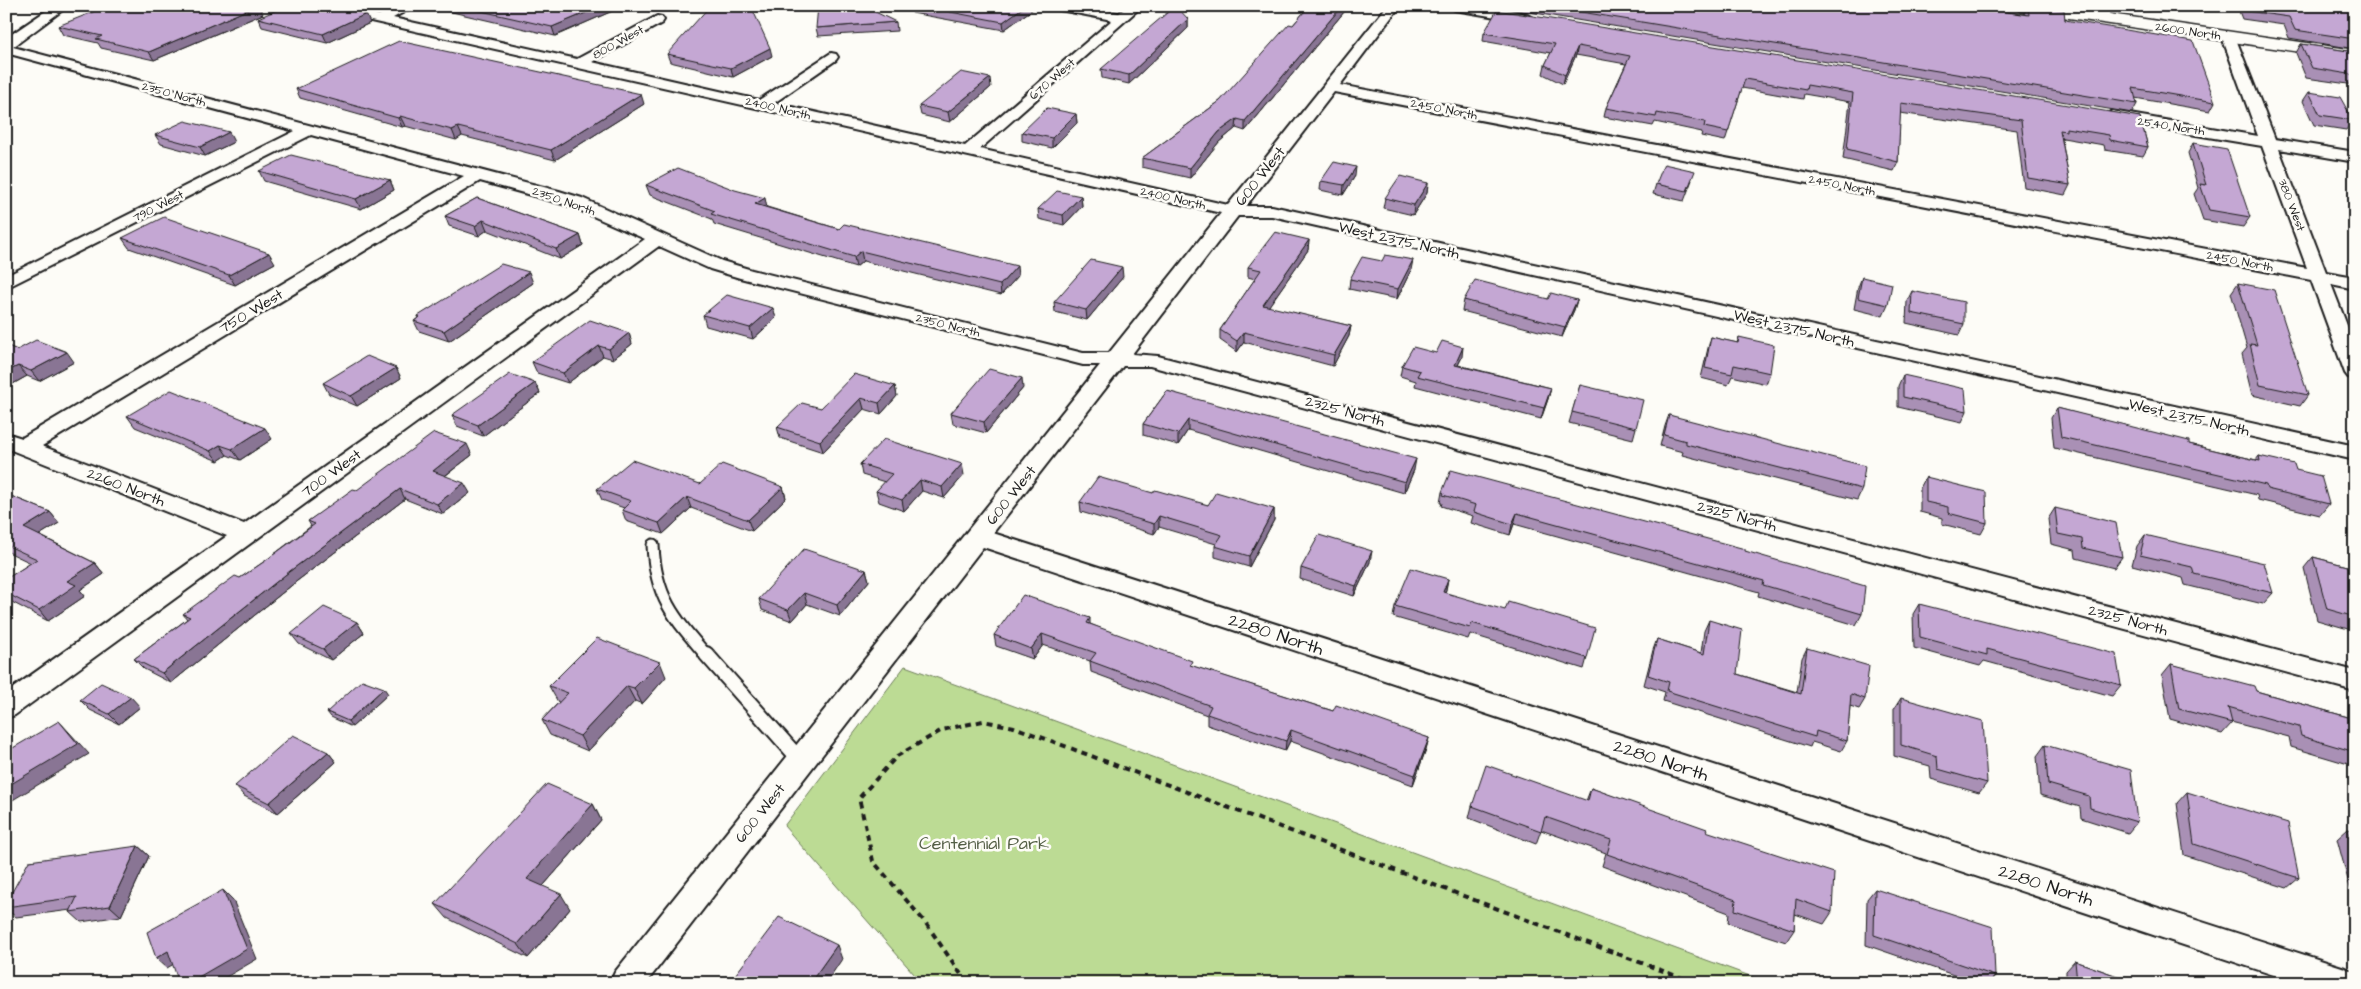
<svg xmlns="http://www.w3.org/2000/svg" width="2361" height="989" viewBox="0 0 2361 989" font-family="'Architects Daughter',sans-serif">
<rect width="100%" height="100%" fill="#fdfcf7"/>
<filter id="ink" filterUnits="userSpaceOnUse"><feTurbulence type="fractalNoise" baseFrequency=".02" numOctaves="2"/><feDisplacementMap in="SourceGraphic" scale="10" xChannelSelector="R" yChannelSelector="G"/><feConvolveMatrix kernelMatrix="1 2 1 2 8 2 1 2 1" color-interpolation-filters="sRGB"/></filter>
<g filter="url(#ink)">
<!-- green -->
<path fill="#bcdb94" stroke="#6c7c58" d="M905 666 1769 983H922L784 826Z"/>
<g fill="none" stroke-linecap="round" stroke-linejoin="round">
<!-- service-far1 casing -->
<g stroke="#1c1c1c" stroke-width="15">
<path id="service-far1" d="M653 545C655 597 674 618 707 656"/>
</g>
<!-- service casing -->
<g stroke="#1c1c1c" stroke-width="18">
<path id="service" d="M706 654 801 761"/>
</g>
<!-- minor casing -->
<g stroke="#1c1c1c" stroke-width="4">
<path id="minor" d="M53 6H68L13 47 559 191 582 198 722 261 752 270 1083 353H1109L1221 213 322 10 316 6H341L379 15 397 6H415L393 18 577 59 657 16 662 17 664 20 662 23 592 62 759 100 831 53 836 54 838 57 836 60 774 103 965 146 1112 20 1060 10 1054 6H1082L1119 13 1128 6H1142L980 149 1228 205 1387 6H1400L1340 85 2307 268 2262 146 2112 121 2104 116 2112 111 2258 136 2222 37 2229 33 2234 34 2275 139 2355 152V162L2279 149 2326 272 2355 277V289L2331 284 2355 346V379L2348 377 2345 373 2311 280 1334 92 1246 206H1272L2355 446V460L1272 216H1238L1132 354 1158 356 2355 671V691L1150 366H1123L993 533 2345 968 2355 972V983H2298L983 547 646 983H610L615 972 1100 365H1083L740 278 710 269 659 246 15 715 6 718V693L227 536 6 448V433L22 438 464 176 311 135 6 288V276L295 131 6 53V38ZM480 181 570 206 645 239 244 524 42 446Z
M1449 6C1464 6 1523 8 1532 18L1525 22 1455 10Z
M2094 6H2108L2110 18 2108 21H2098Z"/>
</g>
<!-- tertiary casing -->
<g stroke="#1c1c1c" stroke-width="3">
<path id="tertiary" d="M2013 6H2056L2355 50V60L2021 11Z"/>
</g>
<!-- path -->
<path stroke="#1c1c1c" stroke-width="4" stroke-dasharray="6 5" stroke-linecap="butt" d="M967 983 925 922 873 861 859 798 897 756 942 730 983 721 1014 727 1695 983"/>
<!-- service-far1 -->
<use href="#service-far1" stroke="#fdfcf7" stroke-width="11"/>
<!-- service -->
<use href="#service" stroke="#fdfcf7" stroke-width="14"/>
<!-- minor -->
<use href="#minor" fill="#fdfcf7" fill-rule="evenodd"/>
<!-- tertiary -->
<use href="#tertiary" fill="#fdfcf7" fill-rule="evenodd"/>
</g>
<!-- wall -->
<path fill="#a990b5" stroke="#1c1c1c" d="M350 6H392L379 13Z
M438 6H618L617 9 555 36 439 9Z
M911 6H1037L1004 30 912 13Z
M1309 6H1349L1245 131 1236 128 1219 142 1190 178 1142 167V158L1220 101 1293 25Z
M1493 6H1979V8L2024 14 2027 6H2038L2065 20 2215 102 2210 111 2135 98 2137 104 2132 113Z
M2237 6H2329L2355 24V49L2289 38 2284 25 2242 19Z
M263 14 154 60 101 48 98 43 63 35 58 26Z
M258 18 370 23 327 43 262 27Z
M1188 19V28L1129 84 1102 78 1101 69Z
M896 22 897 31 818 36 816 28Z
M1484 33 2140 117 2148 147 2143 156 2105 150 2104 145 2063 138 2062 140 2070 185 2065 195 2024 187 2017 130 1900 113 1898 162 1894 171 1843 159 1850 102 1804 94 1803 99 1742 88 1725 141 1701 136 1702 132 1655 122 1653 126 1604 117 1606 108 1626 64 1576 55 1563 84 1543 74 1545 65 1551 53 1483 41Z
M2301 44 2355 52V85L2306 78 2296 53Z
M667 54 772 56 733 77 670 62Z
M991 87 950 122 921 115 919 106Z
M296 89 644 104 555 160 462 136 456 140 405 126 402 127 300 98Z
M2309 92 2353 120 2346 130 2314 125 2303 101Z
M1076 114 1077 123 1052 148 1022 141V132Z
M155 135 234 142 205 156 161 144Z
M2193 143 2250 217 2243 227 2203 220 2194 194 2198 188 2188 153Z
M259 171 390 180 394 190 361 209 264 181Z
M1355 176 1343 195 1320 190 1321 181Z
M1692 180 1684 201 1653 194 1656 184Z
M1428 183 1427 193 1413 215 1383 208 1385 198Z
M646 185 767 207 839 229 1018 276 1001 295 863 261 856 267 714 224 712 219 650 195Z
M1081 196 1082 206 1064 225 1039 219 1038 209Z
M477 198 580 235 583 245 560 259 487 230 479 236 449 226 445 216Z
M122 238 275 263 235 285 129 248Z
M1309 240 1308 250 1268 307 1351 326 1349 336 1333 366 1244 342 1237 352 1220 340V330L1255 279 1248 277V267Z
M1411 270 1397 299 1349 289 1350 279Z
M1123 277 1087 320 1055 312 1054 302Z
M1862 277 1888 305 1883 316 1854 309 1858 287Z
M533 283 449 341 419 331 414 321 418 318V316Z
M2238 283 2308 395 2300 406 2252 395 2242 354 2247 348 2231 293Z
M1912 291 1964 324 1959 335 1906 323 1907 301Z
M1548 299 1577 300 1574 310 1562 337 1462 311 1464 300Z
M703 315 776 318 753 339 706 326Z
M629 333 632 344 613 359 603 356 568 383 537 373 532 362Z
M1711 337 1737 343 1739 337 1770 373 1766 384 1732 376 1728 385 1701 378 1708 348Z
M6 345 17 350 74 362 39 381 27 376 11 385 6 383Z
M1462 357 1458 365 1551 388 1548 399 1541 419 1415 386 1416 381 1400 376 1402 366Z
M396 368 401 378 357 406 329 394 323 383Z
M1903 375 1967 411 1962 422 1898 407V386Z
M535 383 540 393 483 436 457 426 452 415Z
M1580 385 1636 428 1633 439 1569 423Z
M895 386 897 396 881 414 864 409 823 452 780 438 777 427 821 408Z
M1023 388 986 433 953 424 951 413Z
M1167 391 1414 470 1404 493 1188 430 1178 445 1143 435V424Z
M2057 408 2189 444 2256 460 2259 456 2296 470 2329 504 2320 515 2258 500 2257 495 2054 448 2051 418Z
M1669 415 1862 489 1857 500 1682 455 1683 452 1660 446 1665 426Z
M127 416 272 439 240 460 227 455 218 461 135 427Z
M472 455 445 476 470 493 443 514 405 499 297 581 171 683 144 669 134 659 187 619 183 614 240 578 265 561 311 526 308 521 357 490Z
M860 464 964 475 944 498 922 491 904 511 879 502 876 491 885 482 862 475Z
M1926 477 1987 523 1981 534 1942 524V518L1920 512V488Z
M700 484 783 487 786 498 752 531 691 508 663 534 626 521 622 510 624 508 602 500 597 489Z
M1442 492 1745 551 1862 614 1856 625 1758 596 1759 592 1514 524 1510 535 1471 523 1473 516 1441 506 1442 503H1440Z
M1153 493 1208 505 1274 509V520L1249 567 1215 557V546L1216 544 1159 527 1154 534 1081 512 1080 502Z
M6 494 50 512 59 523 39 535 95 563 104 574 80 590 85 596 48 621 6 599V579L31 563 6 551Z
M2055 508 2122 557 2114 568 2076 558 2075 550 2051 544 2048 519Z
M2145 535 2273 593 2263 604 2185 585 2183 578 2132 565 2137 546Z
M2313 557 2355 568V631L2317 620 2304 568Z
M1370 562 1354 596 1300 579 1301 568Z
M866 570 869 581 840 616 807 604 792 621 762 610 759 599Z
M1448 579 1445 593 1587 658 1584 669 1470 634 1468 639 1393 617 1395 606Z
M1919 604 2121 685 2112 696 1984 661 1980 666 1914 648 1913 614Z
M1090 618V624L1192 666 1333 711 1429 738 1426 749 1413 785 1290 741 1285 751 1207 725V715L1091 672 1090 661 1043 645 1033 659 996 646 994 635Z
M1709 620 1737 674 1797 692 1802 658 1807 648 1865 699 1859 709 1850 706 1847 741 1841 751 1812 742 1810 747 1663 701 1665 692 1644 685 1653 650 1657 639 1701 653 1704 631Z
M357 622 364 633 331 660 299 644 291 634Z
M2171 664 2256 691 2355 719V766L2291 747 2289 737 2231 722 2232 723 2222 734 2170 719 2162 675Z
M666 677 642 704 635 701 588 751 550 735 542 720 559 702H558L549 686Z
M388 694 352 727 331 717 327 712Z
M1901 698 1987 783 1979 793 1931 779 1930 766 1894 756V709Z
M80 700 140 707 119 724 90 710Z
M2045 745 2137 822 2128 833 2081 818 2080 807 2040 795 2037 756Z
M328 752 336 762 278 813 244 796 235 786Z
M1591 788 1706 831 1832 912 1824 924 1795 914 1794 930 1786 942 1728 923 1729 913 1602 866 1606 853 1541 830 1536 844 1469 818 1472 806 1586 801Z
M2187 792 2299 878 2287 888 2184 855 2177 803Z
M593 804 601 820 543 886 570 909 528 958 447 918 435 904Z
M2348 829 2355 831V900L2353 899 2337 839Z
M138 846 149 856 121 916 81 922 70 912 71 910 16 917 6 909V903Z
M1875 889 1995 976 1989 983H1977L1866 945 1867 899Z
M2075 961 2137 983H2066V971Z"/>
<!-- shaded-wall -->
<path fill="#897594" stroke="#1c1c1c" d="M256 6H259L263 14 154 60 149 52Z
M376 6H392L379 13Z
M602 6H618L617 9 555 36 552 27Z
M1025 6H1037L1004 30 1003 22Z
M1342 6H1349L1245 131V121Z
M366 14 370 23 327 43 323 34Z
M1188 19V28L1129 84V75Z
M1578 46 1576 55 1563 84 1565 75Z
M770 48 772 56 733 77 731 68Z
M990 78 991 87 950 122 948 112Z
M641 94 644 104 555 160 551 150Z
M1076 114 1077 123 1052 148V138Z
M400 116 405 126 402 127 398 118Z
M1237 119 1236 128 1219 142 1190 178V168L1219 132Z
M458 127 462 136 456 140 452 130Z
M229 132 234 142 205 156 200 147Z
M1356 167 1355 176 1343 195 1344 185Z
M390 180 394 190 361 209 356 199Z
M1428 183 1427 193 1413 215 1414 205Z
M1081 196 1082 206 1064 225 1063 215Z
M765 198 767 208 755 204Z
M483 220 487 230 479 236 475 226Z
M580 235 583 245 560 259 556 249Z
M1309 240 1308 250 1262 316 1263 305Z
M861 251 863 261 856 267 854 257Z
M269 253 275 263 235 285 229 275Z
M1413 260 1411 270 1397 299 1398 289Z
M1017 266 1018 276 1001 295 1000 285Z
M1122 267 1123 277 1087 320 1086 310Z
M529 272 533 283 449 341 444 331Z
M1577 300 1574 310 1562 337 1565 327Z
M773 308 776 318 753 339 750 328Z
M1351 326 1349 336 1333 366 1334 355Z
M1244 332V342L1237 352V341Z
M629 333 632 344 613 359 609 349Z
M599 346 603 356 568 383 563 373Z
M1463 347 1462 357 1453 375 1455 365Z
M67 352 74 362 39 381 31 371Z
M18 366 27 376 11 385 6 379V372Z
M396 368 401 378 357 406 351 396Z
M1022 378 1023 388 986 433 984 422Z
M535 383 540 393 483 436 478 425Z
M895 386 897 396 881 414 879 403Z
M1551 388 1548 399 1541 419 1544 408Z
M861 398 864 409 823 452 820 441Z
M1188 420V430L1178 445V434Z
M265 428 272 439 240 460 232 449Z
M467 444 472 455 438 481 433 471Z
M220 445 227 455 218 461 210 451Z
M1416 459 1414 470 1404 493 1405 482Z
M962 464 964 475 944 498 942 487Z
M920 480 922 491 904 511 902 500Z
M464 483 470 493 443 514 437 504Z
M783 487 786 498 752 531 748 520Z
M400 489 405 499 297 581 171 683 162 673 290 571Z
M687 497 691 508 663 534 659 523Z
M1274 509V520L1249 567V556Z
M50 512 59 523 33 539 24 528Z
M1517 513 1514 524 1510 535 1512 524Z
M1159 516V527L1154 534V524Z
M1372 551 1370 562 1354 596 1356 586Z
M95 563 104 574 80 590 85 596 48 621 39 610 67 581Z
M866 570 869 581 840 616 837 605Z
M1448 579 1446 590 1441 603 1443 592Z
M804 593 807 604 792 621 788 610Z
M357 622 364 633 331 660 323 649Z
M1042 634 1043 645 1033 659 1031 649Z
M660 662 666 677 642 704 634 688Z
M627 686 635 701 588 751 580 736Z
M384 688 388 694 352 727 348 721Z
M131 697 140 707 119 724 109 714Z
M59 721 89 754 6 804V787Z
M1291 730 1290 741 1285 751 1286 741Z
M1429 738 1426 749 1413 785 1415 775Z
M328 752 336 762 278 813 269 803Z
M593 804 601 820 536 894 527 879Z
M138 846 149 856 121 916 110 906Z
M223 890 233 900 257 959 216 983H188Z
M561 894 570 909 528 958 518 944Z
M837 945 842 959 826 983H810Z
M168 951 179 961 167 968 156 958Z"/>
<!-- building -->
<path fill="#c4a7d3" stroke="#1c1c1c" d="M108 6H256L149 52 96 39 102 36 58 26Z
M286 6H331L366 14 323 34 258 18Z
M459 6H602L552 27Z
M710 6H751L770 48 731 68 667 54Z
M818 6H863L896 22 816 28Z
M919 6H1025L1003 22Z
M1175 6H1176L1188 19 1129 75 1101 69Z
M1309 6H1342L1245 121 1237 119 1219 132 1190 168 1142 158 1220 101 1289 24 1293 25Z
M1545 6H1979V8L2029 15 2028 6H2038L2064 10 2065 20 2193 41 2215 102 2133 88 2137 104Z
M2245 6H2329L2347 9 2355 24V39L2295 30 2289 17 2247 11Z
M1497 10 2140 117 2148 147 2110 140 2109 135 2066 128V131L2060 130 2070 185 2028 178 2021 120 1901 103 1898 162 1847 149 1853 93 1807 85 1806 90 1745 79 1728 132 1704 127 1705 122 1657 113 1656 117 1606 108 1630 56 1578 46 1565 75 1545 65 1555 44 1484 33Z
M399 41 641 94 551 150 458 127 452 130 400 116 398 118 296 89Z
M2301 44 2355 52V75L2312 68Z
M961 72 990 78 948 112 919 106Z
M2309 92 2340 97 2353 120 2320 115Z
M1047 108 1076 114 1052 138 1022 132Z
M185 121 229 132 200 147 155 135Z
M2193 143 2227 149 2250 217 2209 210 2200 184 2206 185Z
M291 155 390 180 356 199 259 171Z
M1334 162 1356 167 1344 185 1321 181Z
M1664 164 1695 171 1687 191 1656 184Z
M678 168 735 190 765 198 755 204 839 229 844 224 1017 266 1000 285 861 251 854 257 711 214 715 211 646 185Z
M1400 176 1428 183 1414 205 1385 198Z
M1057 191 1081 196 1063 215 1038 209Z
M477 198 580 235 556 249 483 220 475 226 445 216Z
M164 217 269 253 229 275 122 238Z
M1275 232 1309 240 1263 305 1351 326 1334 355 1244 332 1237 341 1220 330 1261 270 1248 267Z
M1385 255 1413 260 1398 289 1350 279 1362 257 1382 261Z
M1091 260 1122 267 1086 310 1054 302Z
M501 264 529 272 444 331 414 321 420 317 418 316Z
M1862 277 1892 284 1888 305 1858 298Z
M1475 280 1548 299 1551 293 1577 300 1565 327 1464 300Z
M2238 283 2274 290 2308 395 2260 385 2250 344 2257 345Z
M1912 291 1964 302V324L1911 313Z
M727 295 773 308 750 328 703 315Z
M590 320 629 333 609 349 599 346 563 373 532 362Z
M1711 337 1738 343 1739 337 1774 345 1770 373 1734 365 1732 374 1705 368Z
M36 340 67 352 31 371 18 366 6 372V345L17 350Z
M1442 341 1463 347 1455 365 1551 388 1544 408 1417 376 1420 371 1402 366 1413 347 1436 353Z
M367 356 396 368 351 396 323 383Z
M989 369 1022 378 984 422 951 413Z
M510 374 535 383 478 425 452 415Z
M854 374 895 386 879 403 861 398 820 441 777 427 802 403 821 408Z
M1903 375 1965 389 1967 411 1903 397Z
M1580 385 1643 400 1636 428 1572 412Z
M171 390 265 428 232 449 220 445 210 451 127 416Z
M1167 391 1416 459 1405 482 1188 420 1178 434 1143 424Z
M2057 408 2189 441V444L2260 461 2259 456 2294 464 2296 470 2321 476 2329 504 2267 489 2266 485 2061 437Z
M1669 415 1865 466 1862 489 1686 444V441L1664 435Z
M434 433 467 444 433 471 464 483 437 504 400 489 290 571 162 673 134 659 190 617 183 614 235 576 240 578 265 561 315 524 308 521 353 489 357 490Z
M884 439 962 464 942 487 920 480 902 500 876 491 892 474 860 464Z
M632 460 700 484 722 464 783 487 748 520 687 497 659 523 622 510 631 501 597 489Z
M1451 470 1745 549V551L1865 586 1862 614 1763 585 1764 581 1517 513 1512 524 1474 512 1476 505 1443 495 1444 493 1442 492Z
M1098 477 1153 493 1155 490 1208 505 1216 492 1274 509 1249 556 1215 546 1222 535 1159 516 1154 524 1080 502Z
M1926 477 1986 492 1987 523 1948 513V507L1926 502Z
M6 494 50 512 24 528 95 563 67 581 76 585 39 610 6 593V579L37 559 6 545Z
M2055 508 2116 523 2122 557 2083 548 2082 539 2058 534Z
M1319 535 1372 551 1356 586 1301 568Z
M2145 535 2264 563 2273 593 2194 574 2192 567 2140 555Z
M804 549 866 570 837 605 804 593 788 610 759 599Z
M2313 557 2355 568V617L2327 609Z
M1411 568 1448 579 1443 592 1505 610 1508 602 1595 628 1587 658 1472 623 1470 628 1395 606Z
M1023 595 1090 618 1087 623 1192 661 1190 665 1333 711 1336 705 1429 738 1415 775 1291 730 1286 741 1207 714 1211 706 1090 661 1096 653 1042 634 1031 649 994 635Z
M1919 604 2116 654 2121 685 1987 649V655L1920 637Z
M324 607 357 622 323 649 291 634Z
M1709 620 1742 630 1737 674 1801 694 1807 648 1869 666 1865 699 1851 694 1847 741 1816 731 1815 737 1667 691 1669 682 1648 675 1657 639 1704 654Z
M597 638 660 662 634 688 627 686 580 736 542 720 568 693 549 686Z
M2171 664 2254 686 2256 691 2355 719V752L2301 736 2299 727 2228 707 2232 723 2179 709Z
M362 680 384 688 348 721 327 712Z
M101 683 131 697 109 714 80 700Z
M1901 698 1983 721 1987 783 1938 769 1937 756 1901 745Z
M59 721 78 744 6 787V752Z
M293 735 328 752 269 803 235 786Z
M2045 745 2131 770 2137 822 2090 808 2089 796 2048 784Z
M1486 765 1588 801 1591 788 1707 829 1706 831 1834 873 1832 912 1796 899 1794 930 1735 910 1736 900 1607 854 1611 840 1545 817 1541 831 1472 806Z
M547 784 593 804 527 879 561 894 518 944 435 904Z
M2187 792 2288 823 2299 878 2194 844Z
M2348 829 2355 831V852Z
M138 846 110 906 70 912 77 897 6 907V903L29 861Z
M1875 889 1993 927 1995 976 1874 935Z
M223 890 247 949 188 983H179L168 951 156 958 147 932Z
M779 917 837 945 810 983H729Z
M2075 961 2137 983H2077Z"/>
</g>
<g text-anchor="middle" stroke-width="5" stroke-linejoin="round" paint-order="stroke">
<!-- far-street labels -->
<g font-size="12" fill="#1c1c1c" stroke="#fdfcf7">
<text transform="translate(2188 31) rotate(8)" y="4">2600 North</text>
<text transform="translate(618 42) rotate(-29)" y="4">800 West</text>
<text transform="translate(1052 79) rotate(-41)" y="4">670 West</text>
<text transform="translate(174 94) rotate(15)" y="4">2350 North</text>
<text transform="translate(778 108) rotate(13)" y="4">2400 North</text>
<text transform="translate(1444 109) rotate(11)" y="4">2450 North</text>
<text transform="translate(2171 126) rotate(9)" y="4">2540 North</text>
<text transform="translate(1842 185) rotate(11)" y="4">2450 North</text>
<text transform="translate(1173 198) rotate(13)" y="4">2400 North</text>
<text transform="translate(564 201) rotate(19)" y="4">2350 North</text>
<text transform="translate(2292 205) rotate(69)" y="4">380 West</text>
<text transform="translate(158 206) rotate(-27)" y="4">790 West</text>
<text transform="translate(2240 261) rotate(11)" y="4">2450 North</text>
<text transform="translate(948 325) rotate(14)" y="4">2350 North</text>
</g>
<!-- street labels -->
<g font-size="15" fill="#1c1c1c" stroke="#fdfcf7">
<text transform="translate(1260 176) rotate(-52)" y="5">600 West</text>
<text transform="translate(1399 240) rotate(13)" y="5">West 2375 North</text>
<text transform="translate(251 311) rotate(-31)" y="5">750 West</text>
<text transform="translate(1794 328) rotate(13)" y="5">West 2375 North</text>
<text transform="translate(1345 411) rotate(15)" y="5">2325 North</text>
<text transform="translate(2189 417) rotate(13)" y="5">West 2375 North</text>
<text transform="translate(331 473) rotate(-36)" y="5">700 West</text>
<text transform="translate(126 487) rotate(21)" y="5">2260 North</text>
<text transform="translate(1011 495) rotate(-52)" y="5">600 West</text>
<text transform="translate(1737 516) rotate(15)" y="5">2325 North</text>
<text transform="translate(2128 620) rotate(15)" y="5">2325 North</text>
<text transform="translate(760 813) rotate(-52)" y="5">600 West</text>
</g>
<!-- near-street labels -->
<g font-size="18" fill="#1c1c1c" stroke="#fdfcf7">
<text transform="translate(1276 634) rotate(18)" y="6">2280 North</text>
<text transform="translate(1661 760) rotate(18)" y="6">2280 North</text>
<text transform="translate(2046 885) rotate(18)" y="6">2280 North</text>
</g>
<!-- near-park labels -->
<g font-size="18" fill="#545f46" stroke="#fdfcf7">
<text x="984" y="849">Centennial Park</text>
</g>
</g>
<!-- margin -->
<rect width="2361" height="989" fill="none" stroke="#fdfcf7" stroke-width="25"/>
<rect x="12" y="12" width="2336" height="964" fill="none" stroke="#1c1c1c" stroke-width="2" filter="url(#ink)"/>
</svg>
